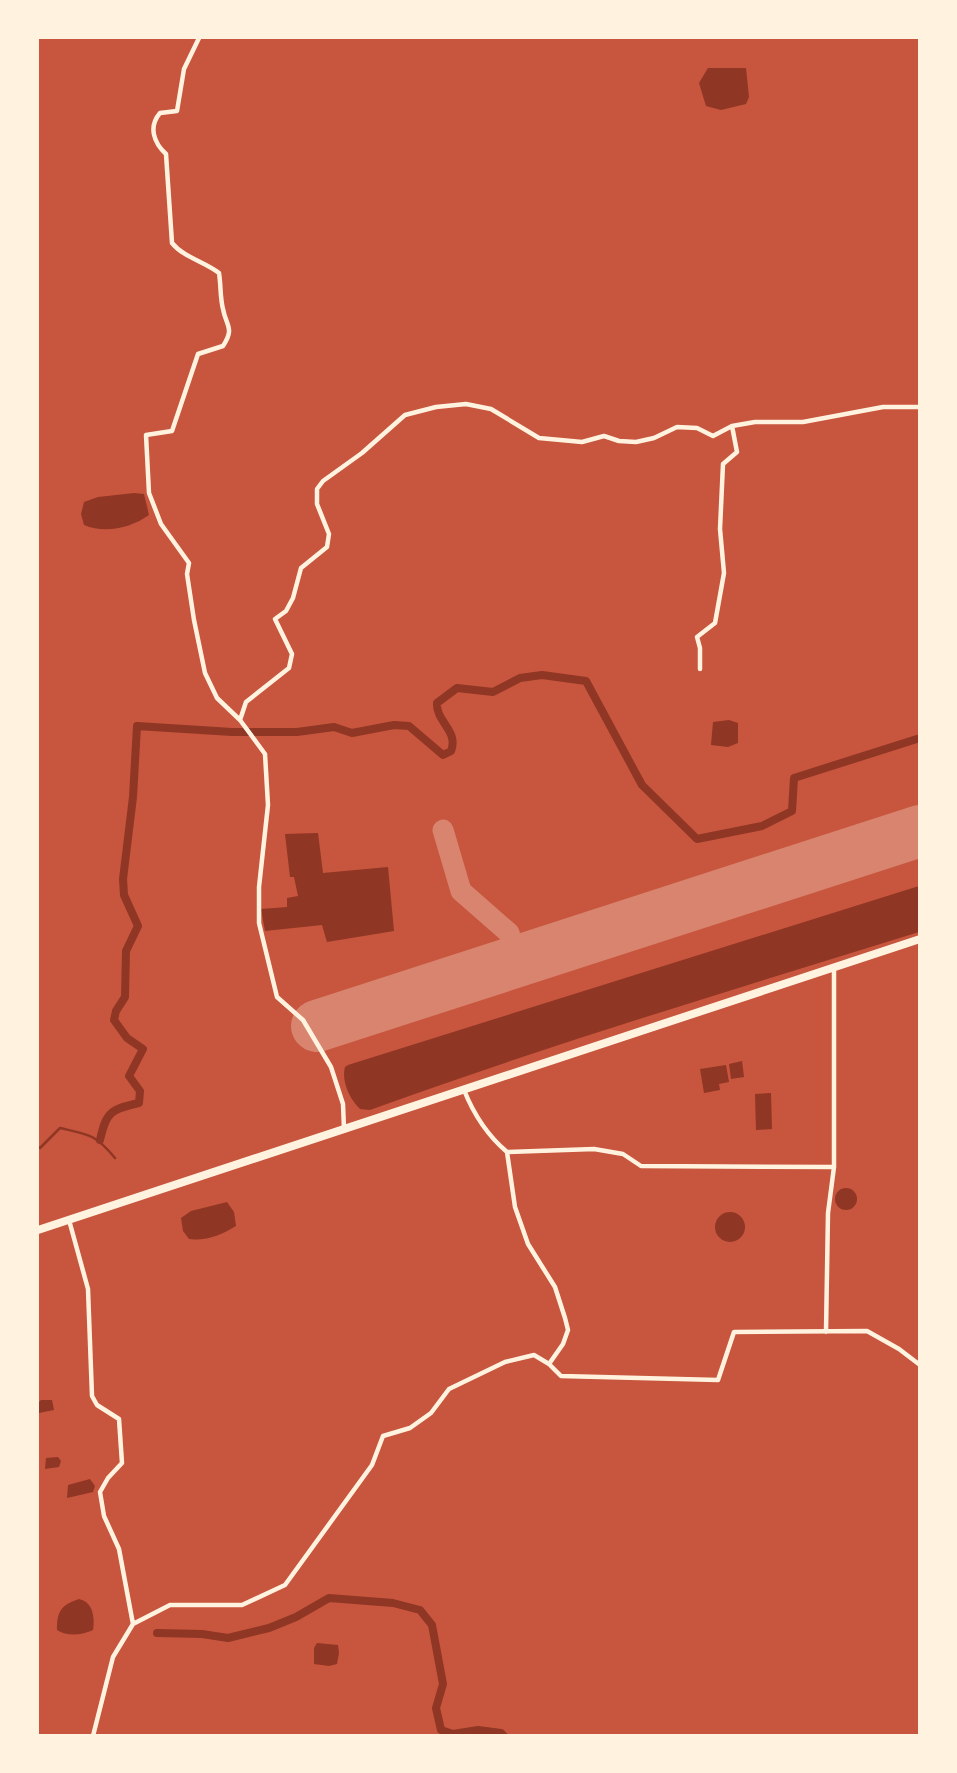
<svg xmlns="http://www.w3.org/2000/svg" width="957" height="1773" viewBox="0 0 957 1773" font-family="Barlow,sans-serif">
<rect width="100%" height="100%" fill="#c8553d"/>
<!-- water -->
<path fill="#8f3625" d="M708 68H746L749 97 746 104 721 110 706 106 699 83Z
M134 493 144 494 149 515C131 528 105 534 84 525L81 514 84 502 98 497Z
M729 720 738 723V743L728 747 711 745 713 722Z
M318 833 323 873 388 867 394 931 327 942 322 925 265 931 261 909 287 907V898L298 896 294 877H290L285 834Z
M919 886V932C736 989 551 1044 370 1110L360 1109C350 1100 341 1081 345 1067L348 1065Z
M742 1061 744 1077 731 1079 729 1064Z
M726 1065 729 1082 719 1084 720 1090 704 1093 700 1069Z
M771 1093 772 1129 756 1130 755 1094Z
M835 1199a11 11 0 1 1 22 0a11 11 0 1 1-22 0Z
M227 1202 234 1212 236 1226C221 1235 207 1241 189 1239L183 1231 181 1218 191 1211Z
M715 1227a15 15 0 1 1 30 0a15 15 0 1 1-30 0Z
M41 1400H52L54 1410 39 1413 38 1403Z
M58 1457 61 1461 59 1467 45 1469 46 1458Z
M90 1479 95 1486 93 1492 67 1498 68 1485Z
M79 1599C93 1602 95 1617 93 1630 83 1635 67 1637 57 1630 57 1611 61 1605 79 1599Z
M317 1643 338 1645 339 1653 337 1664 329 1666 314 1664V1648Z"/>
<g fill="none" stroke-linecap="round" stroke-linejoin="round">
<!-- stream -->
<path stroke="#8f3625" stroke-width="2.5" d="M38 1147 40 1148 60 1128C90 1135 95 1134 115 1158"/>
<!-- canal -->
<path stroke="#8f3625" stroke-width="8" d="M100 1140C106 1112 111 1109 139 1103L140 1091 129 1076 143 1049 127 1038 114 1020 116 1011 125 997 126 951 138 926 124 895 123 879 133 797 137 726 232 732H297L334 727 352 733 394 725 409 726 443 755 451 751C459 731 436 722 437 703L457 688 493 692 520 678 542 675 586 681 642 785 697 839 762 826 792 811 794 778 920 738
M157 1633 202 1634 228 1638 269 1628 296 1617 329 1598 393 1603 420 1610 432 1625 443 1684 436 1708 441 1730 453 1734 478 1730 501 1733 504 1736"/>
<!-- taxiway -->
<path stroke="#d8846e" stroke-width="21" d="M443 830 461 891 509 933 517 961"/>
<!-- runway -->
<path stroke="#d8846e" stroke-width="52" d="M317 1026 920 831"/>
<!-- minor -->
<path stroke="#fff3e0" stroke-width="4.5" d="M199 38 184 69 177 111 160 113C148 127 154 143 166 154L172 243C183 257 205 262 219 273 221 285 220 298 223 309 226 326 235 328 223 346L198 354 172 431 146 435 149 493 161 524 189 563 187 574 194 620 205 673 217 698 240 720 265 754 268 805 259 887V923L277 997 303 1020 331 1067 343 1104 344 1129
M732 426 755 422H803L883 407H920
M240 720 246 702 289 668 292 654 275 619 286 611 293 598 301 568 327 547 329 534 317 504V489L323 481 362 453 405 415 436 407 466 404 491 409 539 438 582 442 604 436 619 441 636 442 654 438 677 427 697 428 713 436 732 426 737 452 723 464 720 529 724 573 715 623 697 637 700 648V669
M464 1090C474 1115 487 1135 507 1152L594 1149 623 1154 641 1166 834 1167
M507 1152 515 1207 528 1244 555 1287 565 1318 568 1330 563 1344 549 1364
M69 1220 88 1289 92 1396 97 1405 119 1419 122 1463 108 1478 100 1492 104 1516 119 1549 133 1624
M826 1332 828 1213 834 1167V967
M93 1736 113 1657 133 1624 170 1605H242L285 1585 372 1465 383 1436 410 1428 431 1413 449 1389 505 1362 534 1355 549 1364 561 1376 718 1380 734 1332 867 1331 899 1349 920 1365"/>
<!-- trunk -->
<path stroke="#fff3e0" stroke-width="8" d="M38 1230 920 939"/>
</g>
<!-- border -->
<rect width="957" height="1773" fill="none" stroke="#fff3e0" stroke-width="78"/>
</svg>
